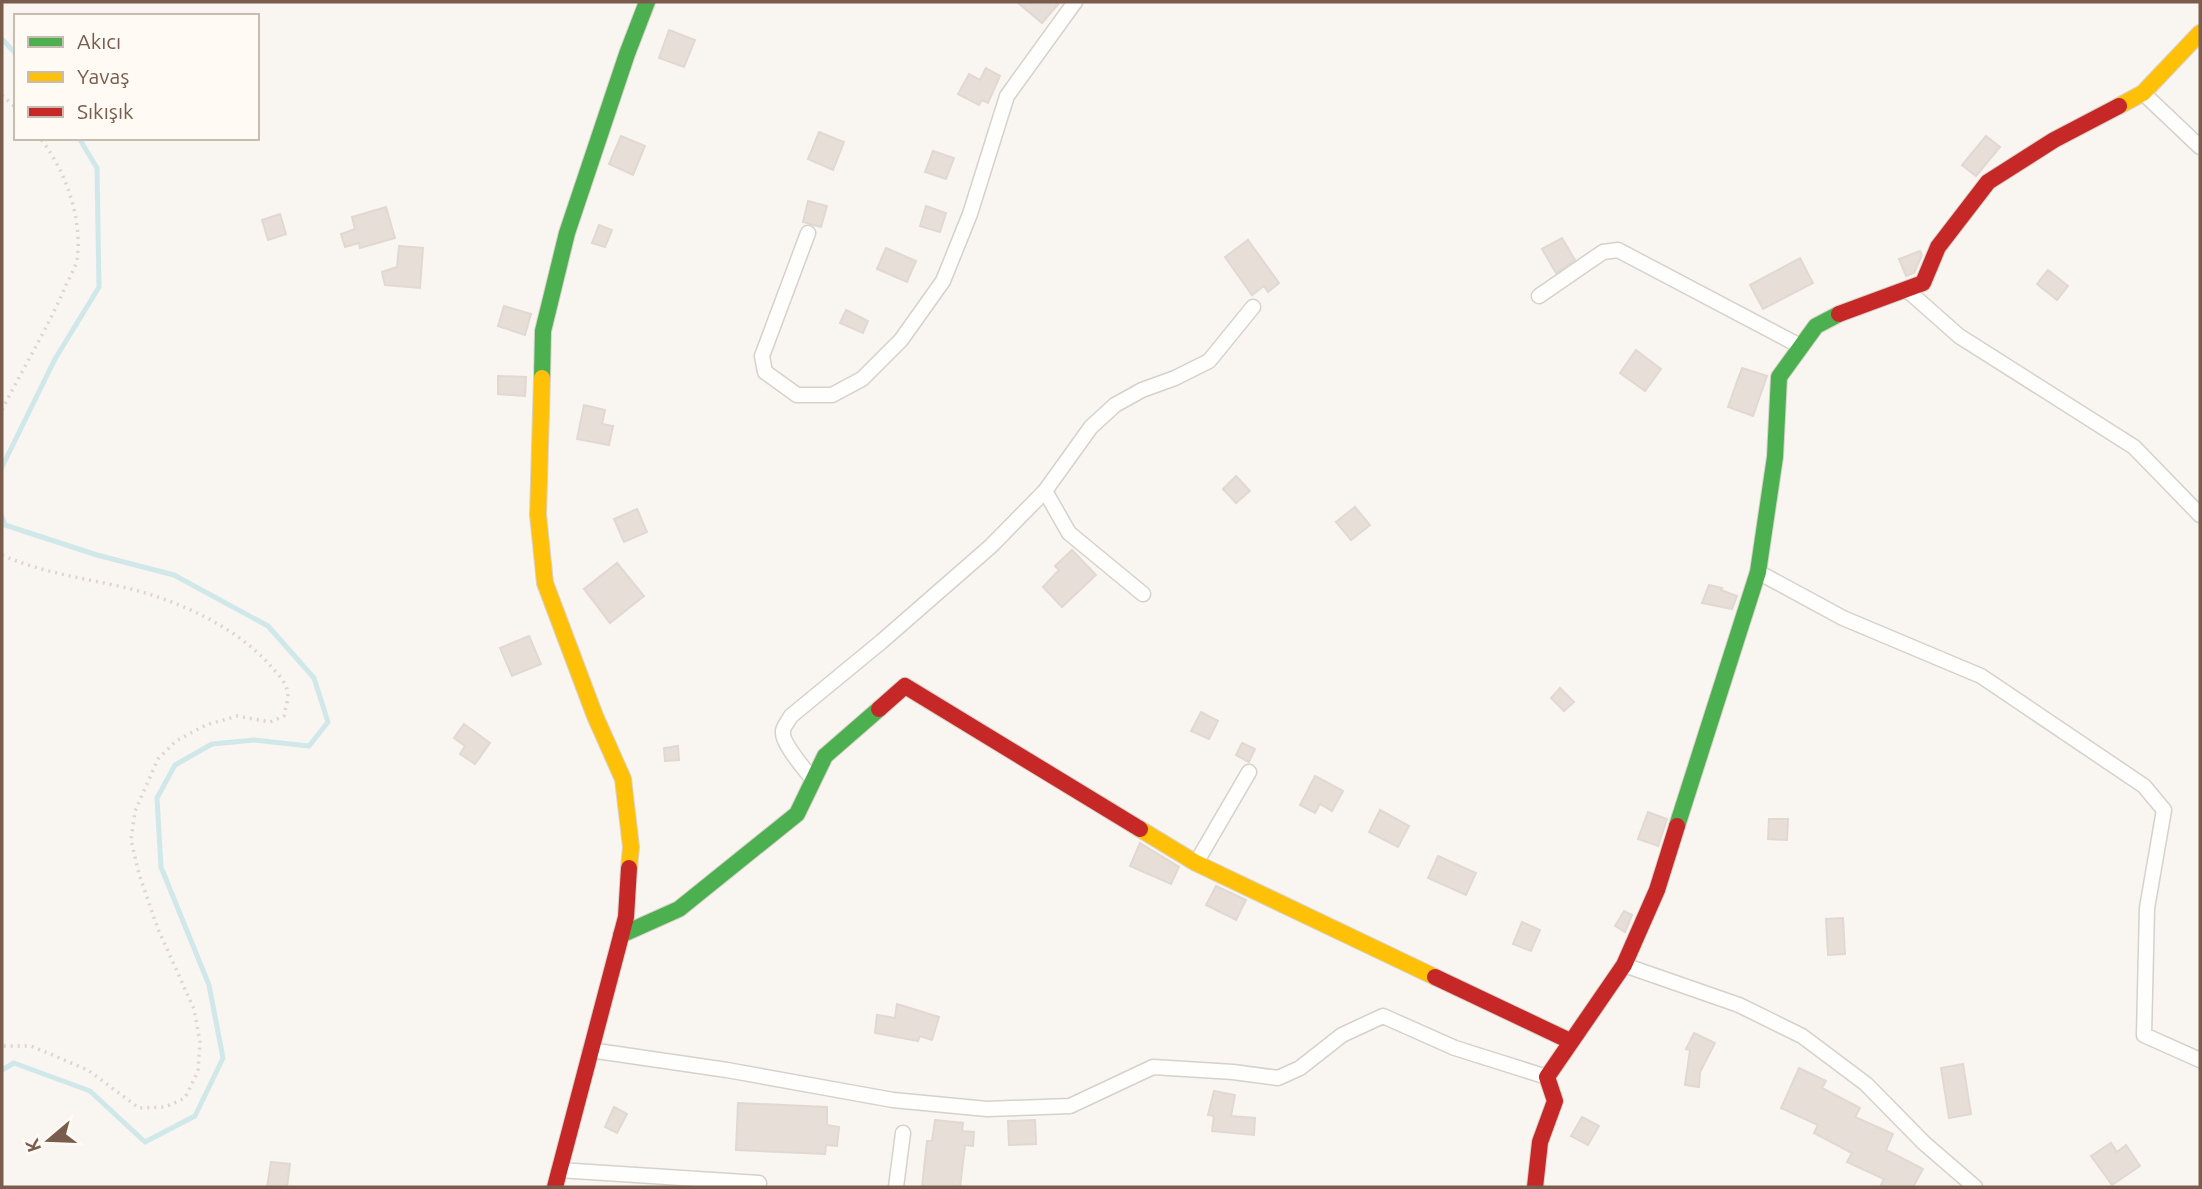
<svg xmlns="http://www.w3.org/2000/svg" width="2202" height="1189" viewBox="0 0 2202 1189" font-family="Ubuntu,sans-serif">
<rect width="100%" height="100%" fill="#f9f5f0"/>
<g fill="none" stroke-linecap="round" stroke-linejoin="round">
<!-- stream -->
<path stroke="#d0e8ea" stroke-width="5" d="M2 39 16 54
M2 467 55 359 99 287 97 168 79 138
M2 517 5 525 97 555 174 575 268 626 314 678 328 722 309 746 254 740 212 744 175 765 157 798 161 867 209 985 223 1058 195 1116 145 1142 90 1091 14 1063 2 1070"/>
</g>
<!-- building -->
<path fill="#e6ded7" stroke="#e2d8d2" stroke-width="2" d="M1017 2H1060L1042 23Z
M669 30 695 40 684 67 659 58Z
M986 68 1000 76 988 103 982 100 979 105 958 94 969 74 980 80Z
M819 132 844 142 833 170 808 159Z
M621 136 645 146 633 175 609 164Z
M1986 136 2000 147 1976 176 1962 165Z
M933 151 954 158 946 179 925 172Z
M808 201 827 206 821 227 803 222Z
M926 206 946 213 940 232 920 226Z
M386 207 395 238 360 248 359 243 345 247 341 234 355 229 352 217Z
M280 214 286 234 268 240 262 220Z
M599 225 612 230 605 247 592 243Z
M1562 238 1575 260 1556 273 1542 249Z
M1248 240 1279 283 1268 292 1264 286 1252 295 1225 257Z
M399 246 423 248 420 288 385 285 382 272 397 267Z
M886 248 916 261 907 282 877 269Z
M1920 251 1922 255 1914 273 1906 276 1899 259Z
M1800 258 1813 283 1763 309 1750 285Z
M2048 270 2068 286 2057 300 2037 284Z
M504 306 531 314 525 335 498 326Z
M846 310 868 321 863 333 840 323Z
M1636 350 1661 369 1645 391 1620 373Z
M1742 368 1767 376 1753 416 1728 407Z
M498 376 526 377 525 396 498 394Z
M584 405 605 410 602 424 613 426 609 445 577 439Z
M1236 476 1250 491 1236 503 1223 489Z
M1355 507 1370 525 1351 540 1336 522Z
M637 509 647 532 624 542 614 519Z
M1072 550 1096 575 1062 607 1043 587 1059 570 1055 566Z
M617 563 644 596 610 623 584 589Z
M1709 585 1722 588 1721 590 1737 596 1732 609 1702 603Z
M529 636 541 664 512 676 500 648Z
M1560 688 1574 702 1564 711 1551 698Z
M1201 712 1218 721 1209 739 1191 731Z
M464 724 490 743 475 764 460 754 465 746 454 738Z
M1242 743 1255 749 1249 762 1236 755Z
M678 746 679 760 665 761 664 748Z
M1315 776 1343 791 1332 811 1320 804 1315 813 1300 805Z
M1380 810 1409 826 1398 847 1369 832Z
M1648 812 1667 819 1658 846 1638 839Z
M1769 819H1788L1787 840 1768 839Z
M1140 843 1179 867 1171 884 1130 866Z
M1438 856 1476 873 1466 895 1428 878Z
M1216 886 1246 900 1236 920 1206 905Z
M1624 911 1632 915 1625 932 1615 926Z
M1843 918 1845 954 1828 955 1826 919Z
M1522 922 1540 930 1531 951 1513 944Z
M897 1004 939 1017 932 1040 920 1036 918 1041 875 1033 877 1015 895 1018Z
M1694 1033 1715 1043 1700 1072 1699 1087 1685 1085 1690 1050 1686 1049Z
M1963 1064 1971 1114 1949 1118 1941 1068Z
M1799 1068 1826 1081 1822 1088 1860 1108 1855 1117 1893 1134 1886 1150 1923 1169 1913 1187H1880L1884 1179 1847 1162 1852 1153 1814 1133 1818 1125 1781 1108Z
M1214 1091 1235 1095 1231 1116 1255 1118 1254 1135 1212 1131 1214 1116 1208 1115Z
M738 1103 827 1107V1125L839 1127 837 1146 826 1145 825 1154 736 1150Z
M614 1107 627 1114 617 1133 605 1127Z
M1582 1117 1599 1126 1588 1145 1571 1136Z
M935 1120 963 1123 962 1131 974 1132 973 1146 965 1145 960 1187H922L927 1141H932Z
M1035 1120 1036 1144 1009 1145 1008 1121Z
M2111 1143 2117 1152 2126 1145 2140 1166 2112 1185 2091 1156Z
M271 1162 290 1164 287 1187H267Z"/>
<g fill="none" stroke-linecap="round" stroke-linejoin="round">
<!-- street casing -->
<g stroke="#d7d1cb" stroke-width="17">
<path id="street" d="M2143 93 2200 147
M808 233 762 356 765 372 797 395H832L862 379 901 340 943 281 970 214 1007 96 1075 2
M1907 290 1959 336 2134 447 2200 515
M1539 296 1603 252 1618 250 1800 346
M1045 491 1069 533 1143 594
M1758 572 1843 618 1981 676 2144 786 2164 810 2147 908 2144 1035 2200 1060
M813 780C805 769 781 743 783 731 783 727 789 720 791 716L881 642 991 546 1045 491 1091 427 1115 405 1142 390 1175 378 1209 361 1253 307
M1196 863 1249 772
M1624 965 1739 1005 1802 1036 1866 1084 1924 1143 1975 1187
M590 1050 727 1070 893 1100 987 1109 1070 1106 1153 1067 1233 1072 1278 1078 1300 1068 1342 1035 1383 1016 1455 1048 1547 1077
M559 1170 759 1183 758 1187
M896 1187 903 1133"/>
</g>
<!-- fast casing -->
<g stroke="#d9d2cb" stroke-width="18">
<path id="fast" d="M542 378 543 331 567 233 627 54 647 2
M1677 826 1758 572 1775 457 1779 377 1816 326 1839 314
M621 935 679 909 797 814 825 756 879 709"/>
</g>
<!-- slow casing -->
<g stroke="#d9d2cb" stroke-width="18">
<path id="slow" d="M2119 106 2143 93 2200 33
M542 378 538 515 545 583 595 716 623 779 631 847 629 868
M1140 829 1196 863 1435 977"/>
</g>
<!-- jam casing -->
<g stroke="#d9d2cb" stroke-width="18">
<path id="jam" d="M1839 314 1923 283 1938 247 1988 182 2054 140 2119 106
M879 709 905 686 1140 829
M1435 977 1570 1041
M555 1187 626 917 629 868
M1535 1187 1540 1142 1555 1101 1547 1077 1624 965 1657 890 1677 826"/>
</g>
<!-- path -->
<path stroke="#dcd5d0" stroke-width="3.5" stroke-dasharray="2 5" stroke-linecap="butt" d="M2 95 16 108
M2 410C23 368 48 328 66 285 70 277 75 268 77 260 83 219 65 169 40 138
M2 555C42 573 84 578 127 588 176 600 233 625 268 663 276 672 287 682 288 694 288 701 285 709 284 716L270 722 237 716 206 725 176 741 158 759 135 811 131 840 139 874 158 929 194 1009 200 1042 198 1071 185 1098 165 1107 139 1108 88 1070 31 1046H2"/>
<!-- street -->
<use href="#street" stroke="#fefefd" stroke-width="14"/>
<!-- fast -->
<use href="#fast" stroke="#4caf50" stroke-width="16"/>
<!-- slow -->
<use href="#slow" stroke="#ffc107" stroke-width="16"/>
<!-- jam -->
<use href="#jam" stroke="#c62828" stroke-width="16"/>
</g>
<!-- border -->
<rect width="2202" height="1189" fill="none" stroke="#7a5c4d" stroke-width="7"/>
<!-- legend -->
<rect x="14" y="14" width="245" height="126" fill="#fffaf3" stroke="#cabbb1" stroke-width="2"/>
<rect x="28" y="37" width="35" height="10" fill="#4caf50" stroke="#cabbb1" stroke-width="2"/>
<text x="77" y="49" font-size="21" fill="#7a5c4d">Akıcı</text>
<rect x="28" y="72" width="35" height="10" fill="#ffc107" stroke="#cabbb1" stroke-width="2"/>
<text x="77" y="84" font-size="21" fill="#7a5c4d">Yavaş</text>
<rect x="28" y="107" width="35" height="10" fill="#c62828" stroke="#cabbb1" stroke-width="2"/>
<text x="77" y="119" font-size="21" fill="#7a5c4d">Sıkışık</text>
<!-- north arrow -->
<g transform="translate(49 1140) rotate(251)" stroke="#fffaf3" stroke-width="5" paint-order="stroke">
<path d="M0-5L12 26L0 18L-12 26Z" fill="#7a5c4d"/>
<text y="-10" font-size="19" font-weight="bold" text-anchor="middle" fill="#7a5c4d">K</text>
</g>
</svg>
